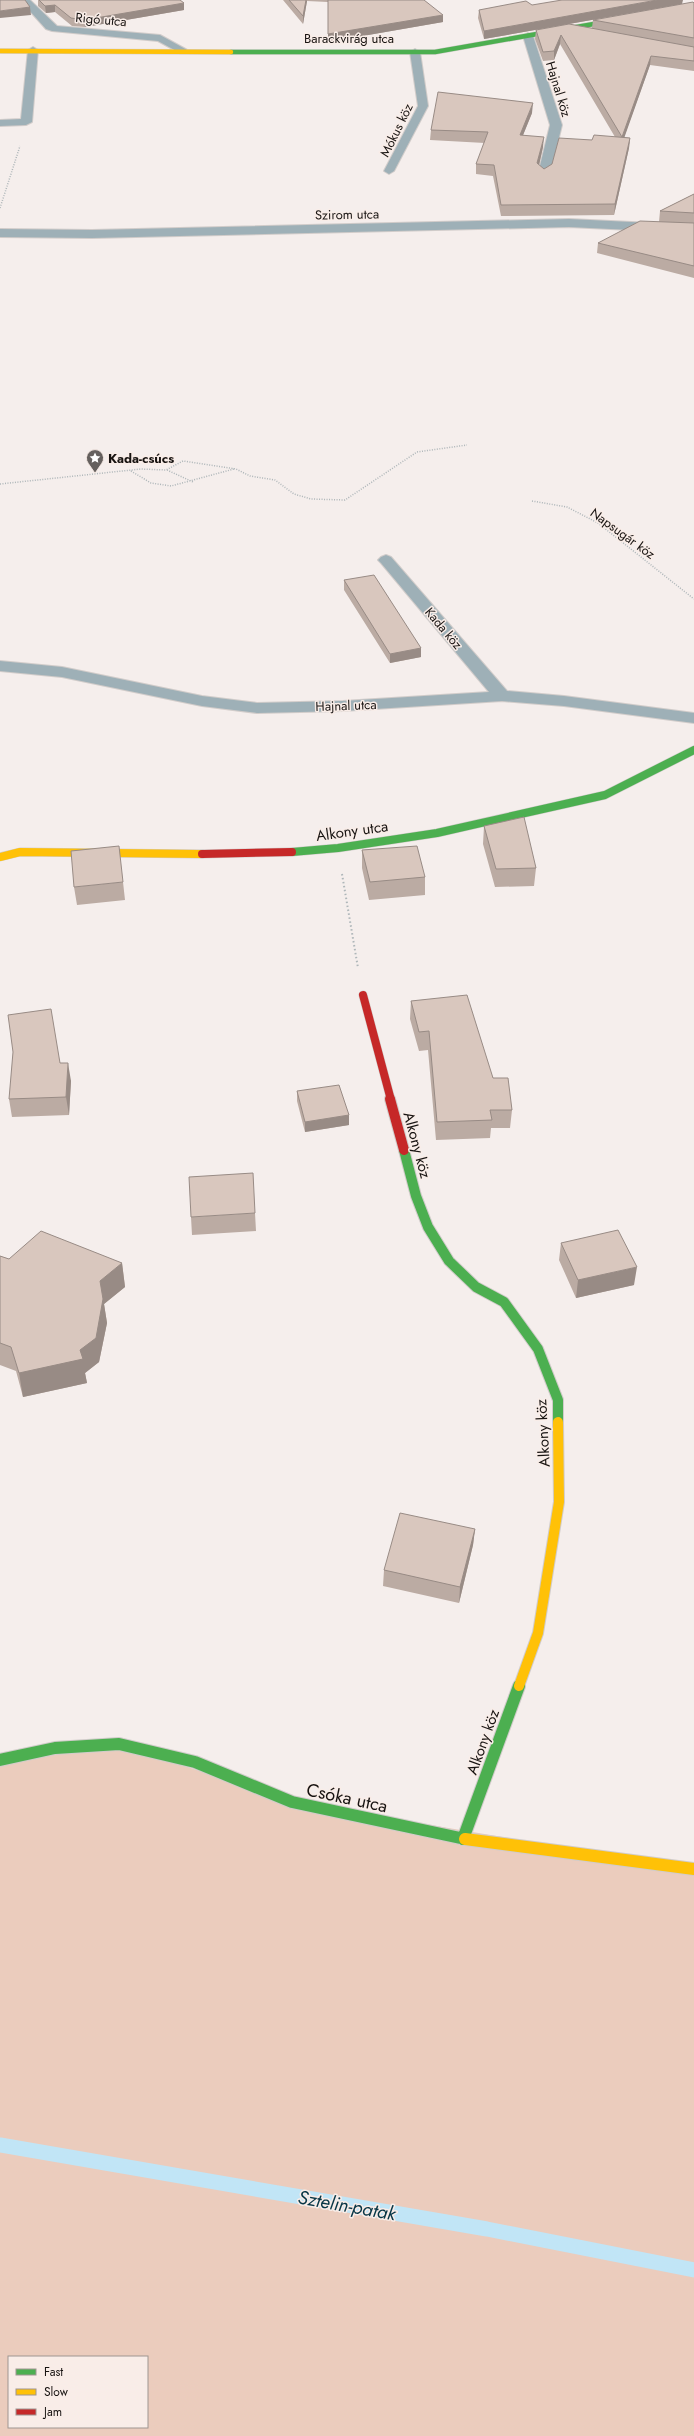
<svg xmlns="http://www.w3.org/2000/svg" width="694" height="2436" viewBox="0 0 694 2436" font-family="Jost,sans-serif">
<rect width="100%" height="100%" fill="#f5eeec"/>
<!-- green -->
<path fill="#ebccbd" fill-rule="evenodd" d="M119 1744 292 1802 694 1869V2436H0V1760ZM9 2357H147V2427H9Z"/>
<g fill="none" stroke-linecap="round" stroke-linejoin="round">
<!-- stream -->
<path stroke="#c1e5f6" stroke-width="15" d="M0 2145 487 2229 694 2270"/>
<!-- lane casing -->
<g stroke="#d1ccca" stroke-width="2">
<path id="lane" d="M415 49 420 52 428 106 394 171 389 174 384 171 418 106 410 52Z"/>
</g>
<!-- street casing -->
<g stroke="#d1ccca" stroke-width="2">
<path id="street" d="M20 0H30L57 26 160 35 189 51 188 53H180L158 41 52 31 46 29Z
M528 33 533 36 562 125 550 174 544 178 538 174 550 125 523 36Z
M33 47 38 50 32 122 26 125 0 126V120L21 119 28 50Z
M569 219 694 225V233L569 227 92 238 0 237V229L92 230Z
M386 555 391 557 507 691 564 696 694 713V723L564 706 502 701 343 711 257 713 202 706 62 677 0 671V661L62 667 202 696 257 703 343 701 489 692 381 563 378 560 381 557Z"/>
</g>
<!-- fast-far3 casing -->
<g stroke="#d1ccca" stroke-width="5.5">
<path id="fast-far3" d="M231 52H435L622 19"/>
</g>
<!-- fast-far2 casing -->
<g stroke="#d1ccca" stroke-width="9">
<path id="fast-far2" d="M292 852 338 848 437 833 605 795 694 750"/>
</g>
<!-- fast-far1 casing -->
<g stroke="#d1ccca" stroke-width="12">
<path id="fast-far1" d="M404 1150 416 1196 428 1227 449 1261 476 1287 504 1302 538 1349 558 1400V1422"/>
</g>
<!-- fast casing -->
<g stroke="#d1ccca" stroke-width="14">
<path id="fast" d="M0 1760 55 1748 119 1744 195 1762 292 1802 465 1839
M463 1839 519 1686"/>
</g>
<!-- slow-far3 casing -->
<g stroke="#d1ccca" stroke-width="5.5">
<path id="slow-far3" d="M0 51 231 52"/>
</g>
<!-- slow-far2 casing -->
<g stroke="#d1ccca" stroke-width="9">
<path id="slow-far2" d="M0 857 20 852 202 854"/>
</g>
<!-- slow-far1 casing -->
<g stroke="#d1ccca" stroke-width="12">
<path id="slow-far1" d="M519 1686 538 1633 559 1502 558 1422"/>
</g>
<!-- slow casing -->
<g stroke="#d1ccca" stroke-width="14">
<path id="slow" d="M465 1839 694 1869"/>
</g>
<!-- jam-far1 casing -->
<g stroke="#d1ccca" stroke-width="9">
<path id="jam-far1" d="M202 854 292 852
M363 995 391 1100"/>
</g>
<!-- jam casing -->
<g stroke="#d1ccca" stroke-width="12">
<path id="jam" d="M390 1099 404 1150"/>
</g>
<!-- path-far1 -->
<path stroke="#aeb6b9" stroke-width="1.5" stroke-dasharray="1 1.5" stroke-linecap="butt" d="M0 208 20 146
M167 470 193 482
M131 471 151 483 171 486 234 469
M0 484 141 469 166 470 183 461 236 469 250 476 275 480 294 494 311 499 345 500 417 452 467 445
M532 501 567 507 598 523 694 599"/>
<!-- path -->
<path stroke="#aeb6b9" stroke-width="2" stroke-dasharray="1.5 2.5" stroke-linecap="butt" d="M342 874 358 968"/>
<!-- lane -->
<use href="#lane" fill="#9eb0b7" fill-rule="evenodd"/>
<!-- street -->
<use href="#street" fill="#9eb0b7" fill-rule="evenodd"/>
<!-- fast-far3 -->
<use href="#fast-far3" stroke="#4caf50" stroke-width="4.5"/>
<!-- fast-far2 -->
<use href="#fast-far2" stroke="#4caf50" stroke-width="8"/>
<!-- fast-far1 -->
<use href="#fast-far1" stroke="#4caf50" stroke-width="10"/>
<!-- fast -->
<use href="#fast" stroke="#4caf50" stroke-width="12"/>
<!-- slow-far3 -->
<use href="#slow-far3" stroke="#ffc107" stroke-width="4.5"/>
<!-- slow-far2 -->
<use href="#slow-far2" stroke="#ffc107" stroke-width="8"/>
<!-- slow-far1 -->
<use href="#slow-far1" stroke="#ffc107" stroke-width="10"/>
<!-- slow -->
<use href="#slow" stroke="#ffc107" stroke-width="12"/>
<!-- jam-far1 -->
<use href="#jam-far1" stroke="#c62828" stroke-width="8"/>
<!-- jam -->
<use href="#jam" stroke="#c62828" stroke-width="10"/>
</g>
<!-- wall -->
<path fill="#bbaba3" d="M38 0H183H180L184 10 85 27 72 26 55 12 46 13 38 6Z
M283 0H424L443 22 328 42V2L307 1 303 24Z
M694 3V71L650 65 624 137 630 138 629 148 614 215 501 216 493 176 476 174V164L485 143 430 140 431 130 532 113 523 135 543 147 539 165 544 169 592 140 615 137 560 44 554 60 543 61 535 39 536 30 592 28 593 20Z
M682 4 484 39 478 18 479 10 532 5Z
M694 194V278L597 253 598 243 659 222 660 211Z
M344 580 421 648V657L390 663 344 590Z
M484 826 536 868 534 886 495 887 483 844Z
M362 850 425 877V895L369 900 362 868Z
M123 882 125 900 77 905 74 887Z
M411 1001 493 1078 512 1110 510 1128H491L490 1138 436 1140 428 1050 419 1051 410 1019Z
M60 1063 71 1081 69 1115 12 1117 9 1099Z
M297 1091 349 1115V1125L305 1132 297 1101Z
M255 1213 256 1231 192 1235 191 1217Z
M561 1243 634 1285 576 1298 559 1260Z
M0 1256 9 1259 122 1263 125 1287 104 1304 107 1323 99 1362 85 1373 87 1383 23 1397 16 1371 0 1365Z
M475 1529 473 1545 459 1603 383 1586 384 1570Z"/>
<!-- shaded-wall -->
<path fill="#988b85" d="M306 0 307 1 303 24V16Z
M657 0H683L682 4 484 39V31Z
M184 3V10L85 27 84 20Z
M55 5V12L46 13 45 6Z
M30 7 31 15 0 18V11Z
M443 15V22L328 42V34Z
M561 35 560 44 554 60V51Z
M651 56 650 65 621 147 622 137Z
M533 103 532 113 519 145 520 135Z
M544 137 543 147 537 174V163Z
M630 138 629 148 614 215 615 204Z
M421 648V657L390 663V654Z
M68 1063 71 1081 69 1115 66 1097Z
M349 1115V1125L305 1132V1122Z
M122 1263 125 1287 104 1304 107 1323 99 1362 85 1373 87 1383 23 1397 19 1373 80 1350 100 1281Z
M637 1267 634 1285 576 1298 578 1280Z
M475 1529 473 1545 459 1603 460 1587Z"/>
<!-- building -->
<path fill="#d9c7be" stroke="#988b85" d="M0 0H25L30 7 0 11Z
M39 0H180L184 3 84 20 71 18 55 5 45 6Z
M289 0H306L303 16Z
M328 0H424L443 15 328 34Z
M562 0H657L484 31 479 10 526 1 532 5Z
M693 2 694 3V38L593 20Z
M569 24 694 47V61L651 56 622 137 561 35 554 51 543 52 536 30Z
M438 92 533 103 520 135 544 137 537 163 544 169 552 164 559 138 592 140 594 135 630 138 615 204 501 205 494 165 476 164 488 132 431 130Z
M694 194V213L660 211Z
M640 221 694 223V266L598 243Z
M374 575 421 648 390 654 344 580Z
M524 817 536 868 496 869 484 826Z
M119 846 123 882 74 887 71 851Z
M417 846 425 877 370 882 362 850Z
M467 995 493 1078H508L512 1110H490L492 1120 437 1122 429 1031 419 1032 411 1001Z
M51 1009 60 1063H68L66 1097 9 1099 13 1052 8 1015Z
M339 1085 349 1115 305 1122 297 1091Z
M253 1173 255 1213 191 1217 189 1177Z
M618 1230 637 1267 578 1280 561 1243Z
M41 1231 122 1263 100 1281 103 1299 96 1338 80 1350 83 1359 19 1373 11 1347 0 1343V1256L9 1259Z
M400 1513 475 1529 460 1587 384 1570Z"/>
<!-- icons -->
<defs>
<g id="sight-pin" transform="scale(0.9)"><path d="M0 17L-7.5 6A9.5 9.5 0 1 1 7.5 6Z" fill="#65605e" stroke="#f9ede8"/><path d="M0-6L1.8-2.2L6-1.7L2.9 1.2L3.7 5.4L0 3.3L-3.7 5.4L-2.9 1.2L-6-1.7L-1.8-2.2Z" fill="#fff"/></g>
</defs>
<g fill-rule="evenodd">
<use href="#sight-pin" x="95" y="458"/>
</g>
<g text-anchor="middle" stroke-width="3" stroke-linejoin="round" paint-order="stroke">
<!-- far-street labels -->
<g font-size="13" fill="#171311" stroke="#f9ede8">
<text transform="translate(101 19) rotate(5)" y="5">Rigó utca</text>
<text x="349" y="43">Barackvirág utca</text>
<text transform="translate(559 89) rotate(73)" y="5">Hajnal köz</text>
<text transform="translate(396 130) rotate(-64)" y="5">Mókus köz</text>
<text transform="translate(347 214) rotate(-1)" y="5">Szirom utca</text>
<text transform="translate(623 533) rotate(36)" y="5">Napsugár köz</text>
<text transform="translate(444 628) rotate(50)" y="5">Kada köz</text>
<text transform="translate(346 705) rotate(-2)" y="5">Hajnal utca</text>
</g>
<!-- far-poi labels -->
<g font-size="13" font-weight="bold" fill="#171311" stroke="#f9ede8" text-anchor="start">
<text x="108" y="463">Kada-csúcs</text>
</g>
<!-- street labels -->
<g font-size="15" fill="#171311" stroke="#f9ede8">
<text transform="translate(352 831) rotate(-8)" y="5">Alkony utca</text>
<text transform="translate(417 1145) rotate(75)" y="5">Alkony köz</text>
<text transform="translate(543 1433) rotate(-93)" y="5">Alkony köz</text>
<text transform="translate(483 1742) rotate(-70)" y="5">Alkony köz</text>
</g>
<!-- near-street labels -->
<g font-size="18" fill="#171311" stroke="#f9ede8">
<text transform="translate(347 1798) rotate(12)" y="6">Csóka utca</text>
</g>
<!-- near-water labels -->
<g font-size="19" font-style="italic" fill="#073646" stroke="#f9ede8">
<text transform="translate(347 2205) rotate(10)" y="7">Sztelin-patak</text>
</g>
</g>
<!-- legend -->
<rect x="8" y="2356" width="140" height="72" fill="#f9ede8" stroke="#9f9692"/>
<rect x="16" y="2369" width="20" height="6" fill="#4caf50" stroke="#9f9692"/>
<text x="44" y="2376" font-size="12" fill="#171311">Fast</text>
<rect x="16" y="2389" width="20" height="6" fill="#ffc107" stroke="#9f9692"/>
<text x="44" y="2396" font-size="12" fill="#171311">Slow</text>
<rect x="16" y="2409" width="20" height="6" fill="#c62828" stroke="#9f9692"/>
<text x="44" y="2416" font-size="12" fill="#171311">Jam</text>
</svg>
